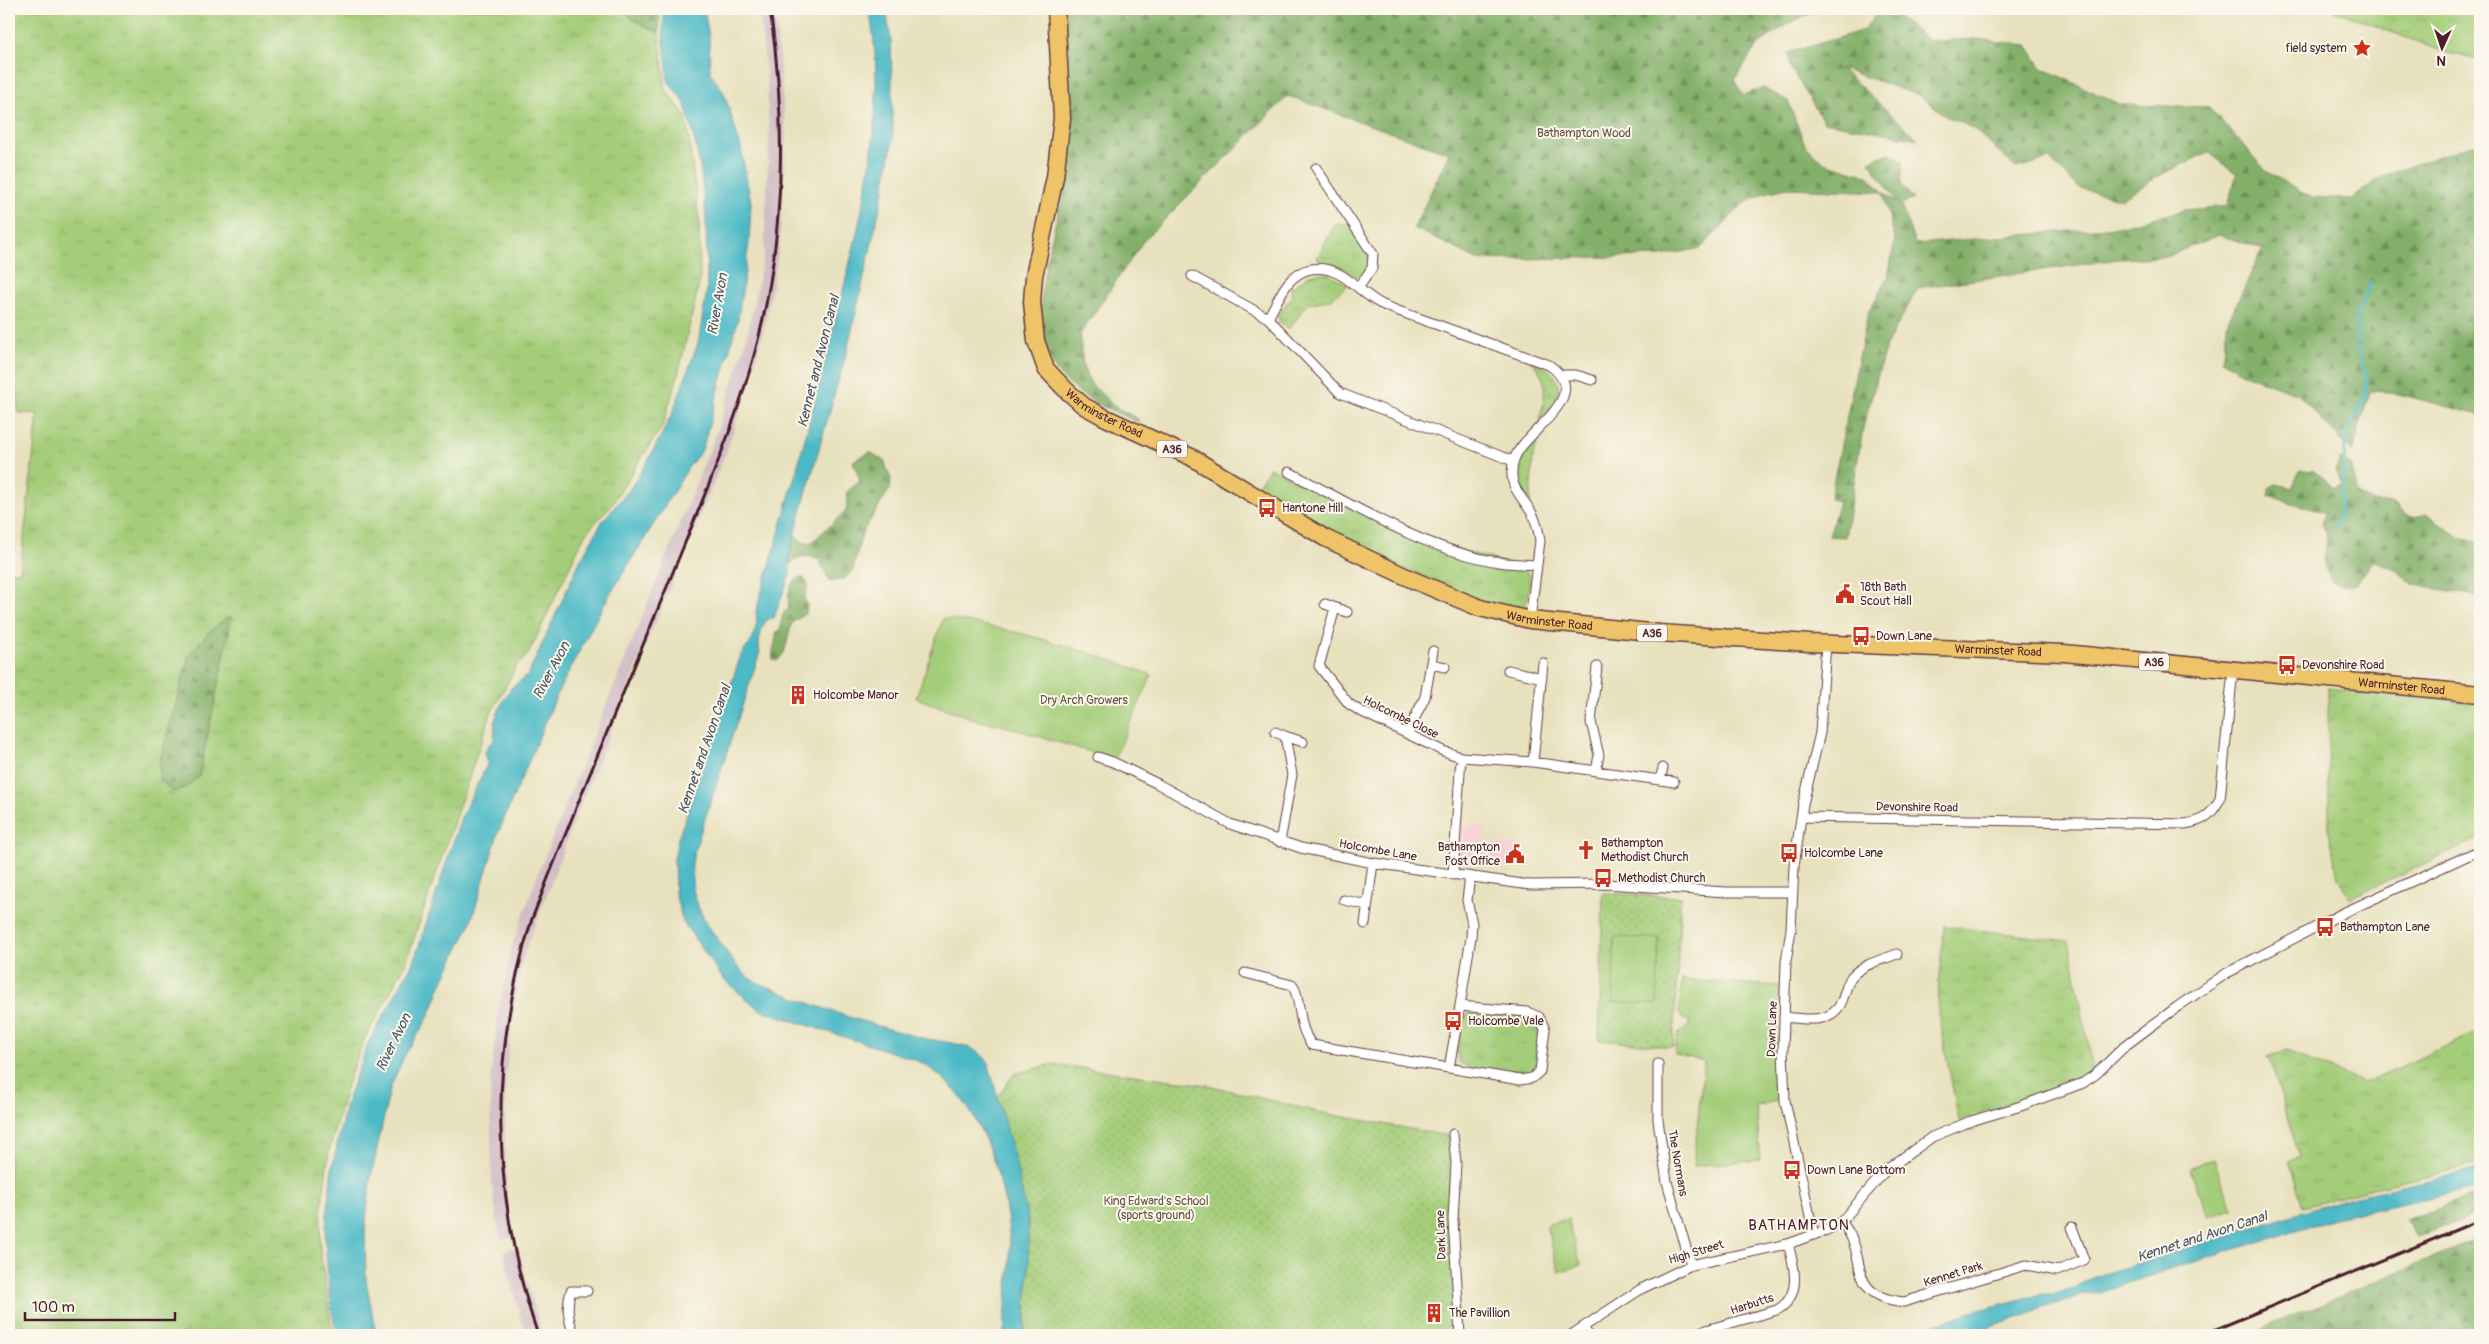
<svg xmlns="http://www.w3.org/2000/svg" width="2489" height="1344" viewBox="0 0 2489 1344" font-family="Pangolin,sans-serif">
<defs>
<pattern id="grass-tufts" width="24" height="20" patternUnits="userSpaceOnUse" patternTransform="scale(1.25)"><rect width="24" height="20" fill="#a4cd79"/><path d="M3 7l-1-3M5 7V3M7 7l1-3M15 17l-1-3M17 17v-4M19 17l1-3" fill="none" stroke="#8fb069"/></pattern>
<pattern id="forest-firs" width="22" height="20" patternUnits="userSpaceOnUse" patternTransform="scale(1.25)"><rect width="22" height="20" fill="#83b069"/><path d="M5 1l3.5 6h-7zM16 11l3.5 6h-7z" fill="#6d8f57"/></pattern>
<pattern id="park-dots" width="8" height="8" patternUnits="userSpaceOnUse" patternTransform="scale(1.25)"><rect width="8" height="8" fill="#a4cd79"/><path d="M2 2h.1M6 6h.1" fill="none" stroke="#8fb069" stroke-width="1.8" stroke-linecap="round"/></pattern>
</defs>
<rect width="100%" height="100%" fill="#fbf7ec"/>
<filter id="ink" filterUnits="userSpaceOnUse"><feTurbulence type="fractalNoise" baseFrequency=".02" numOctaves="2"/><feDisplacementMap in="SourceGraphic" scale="10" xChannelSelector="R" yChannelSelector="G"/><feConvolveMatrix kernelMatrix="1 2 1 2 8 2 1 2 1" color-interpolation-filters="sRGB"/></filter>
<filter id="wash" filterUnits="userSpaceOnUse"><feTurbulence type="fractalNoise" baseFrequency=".0096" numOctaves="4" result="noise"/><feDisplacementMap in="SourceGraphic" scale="20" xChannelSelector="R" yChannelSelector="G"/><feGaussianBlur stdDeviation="1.12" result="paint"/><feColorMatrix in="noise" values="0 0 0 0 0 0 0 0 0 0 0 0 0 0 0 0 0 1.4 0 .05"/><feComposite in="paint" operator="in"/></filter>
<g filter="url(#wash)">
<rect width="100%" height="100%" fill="#e8e1be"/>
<!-- built -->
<path fill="#f7cfd1" d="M1461 826 1486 827 1485 842 1524 845 1523 868 1459 863Z"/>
<!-- railway -->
<path fill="#d2bdc6" d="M759 9H775L786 138 779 249 766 319 750 382 727 450 582 800 523 958 516 991 505 1081V1154L507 1196 514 1237 500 1239 492 1185 490 1083 498 1014 511 950 538 873 715 437 744 349 754 303 764 253 769 145 767 82Z
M516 1248 519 1254 543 1335H527L521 1317 503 1251Z"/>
<!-- grass -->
<path fill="url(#grass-tufts)" stroke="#777652" d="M9 9H626L632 19 659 33 666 90 686 117 699 219 700 280 678 375 663 425 610 507 585 534 529 653 516 667 491 713 405 965 363 1042 347 1084 329 1151 321 1212 320 1250 333 1335H9V571L20 572 38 414 19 413 15 386 9 377Z
M2331 9H2480V60L2444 52Z
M1348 224 1369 256V267L1357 278 1343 269 1324 265 1317 258 1334 225Z
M1320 273 1329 274 1348 285 1331 299 1308 304 1288 330 1280 322 1277 315 1292 297 1291 288 1309 275Z
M1530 361C1566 372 1566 396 1539 419 1546 398 1549 376 1530 361Z
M1548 425 1537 442 1533 455 1530 503C1504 466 1519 451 1548 425Z
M1270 468 1407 535 1524 568 1530 577 1527 601 1523 608 1513 610 1484 601 1396 565 1314 526 1255 488Z
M2328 688 2480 704V838L2350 898 2338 878 2329 831Z
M1944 926 2069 941 2093 1070C2052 1096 2005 1105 1959 1121L1938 1013 1939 976Z
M1474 1012 1526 1016 1536 1020C1543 1034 1541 1063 1530 1075 1514 1077 1470 1072 1458 1061 1456 1053 1461 1021 1467 1015 1468 1014 1472 1012 1474 1012Z
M2480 1031V1164L2373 1188 2303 1207 2289 1161 2299 1157 2270 1059 2266 1057 2287 1051 2364 1083Z"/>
<!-- forest -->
<path fill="url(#forest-firs)" stroke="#66684a" d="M626 9H660L659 33 632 19Z
M1061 9H1821L1789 23 1758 44 1734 80 1743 95 1763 88 1788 101 1805 145 1824 163 1868 176 1883 192 1899 204 1869 161 1890 153 1903 161 1901 184 1913 199 1901 205 1915 244 2117 227 2186 210 2227 206 2237 174 2208 152 2157 177 2122 199 2079 188 2049 159 2016 168 1973 128 1948 117 1920 96 1840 68 1918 139 1824 122 1790 67 1788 53 1864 30 1880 9H1888L1929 41 1976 39 2027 45 2042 68 2121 105 2209 107 2266 171 2309 197 2352 199 2382 176 2480 142V415L2391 392 2370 391 2352 452 2298 394 2244 374 2222 360 2228 321 2263 249 2219 235 2166 257 2118 259 1918 288 1886 346 1863 428 1845 537 1829 536 1839 501 1830 499 1868 313 1888 277 1895 240 1883 192 1787 188 1765 193 1742 205 1701 248 1662 256 1479 260 1414 228 1449 153 1288 96 1144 240 1080 334 1083 367 1091 384 1114 406 1138 419V422C1111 410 1081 399 1061 376 1014 320 1062 222 1070 159 1076 109 1067 59 1061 9Z
M870 452 884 461 891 479 890 489 862 533 853 570 844 579 830 582 818 558C806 556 799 554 790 565L789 555 795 535 804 543 812 542 845 512 847 506V492L860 481 853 461Z
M2340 459 2350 465 2357 493 2374 502 2394 504C2405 517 2410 519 2426 514L2460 538 2480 543V597L2413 584 2395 569 2374 560 2356 584 2345 586 2332 582 2324 565 2327 537 2321 523 2326 513 2269 496V488L2276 484 2292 488 2300 470 2314 471 2334 488 2343 485 2335 471Z
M802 577 808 584 804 599 807 605 806 613 792 623 784 653 777 661 773 660C771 649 777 643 776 633L781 628C781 620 782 613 789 608 787 595 789 581 802 577Z
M227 617 232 618 199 777 185 788 173 792 159 779 160 761 189 655 209 632Z
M2480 1193V1213L2417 1237 2406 1220Z
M2480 1238V1335H2247Z"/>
<!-- park -->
<path fill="url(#park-dots)" stroke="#777652" d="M1603 893 1681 897 1673 1047 1599 1040Z
M1053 1064 1208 1085 1318 1112 1449 1136 1450 1220 1459 1335H1024L1029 1272 1028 1220 997 1098 1014 1074Z"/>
<!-- garden -->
<path fill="#a4cd79" stroke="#777652" d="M943 618C1015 629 1084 649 1152 675L1114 759 1001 725 979 721 916 698Z
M1614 937 1659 938 1657 1004 1613 1002Z
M1682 980 1781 986 1777 1032 1779 1100 1756 1106 1761 1160 1693 1166 1704 1061 1675 1054 1677 1035 1689 1026V1021L1683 1019 1679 1013Z
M2214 1159 2232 1209 2208 1217 2190 1168Z
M1568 1219 1581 1265 1559 1272 1546 1225Z"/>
<!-- water -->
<path fill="#4cb9c6" stroke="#4b6c78" d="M664 9H704L709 37 710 72 724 93 740 144 751 203 749 243 738 319 702 450 690 465 603 606 560 688 498 833 470 925 441 985 429 1016 404 1057 390 1088 370 1182 365 1229 366 1279 376 1335H336L329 1292 325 1237 331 1174 346 1103 368 1044 414 961 462 815 487 765 485 753 488 745 494 741 495 720 503 701 511 688 528 675 580 561 602 522 630 489 649 459 673 412 698 343 707 290 706 215 701 172 693 133 684 102 668 81 663 33Z
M869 9H886L891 40 893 138 884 190 848 347 789 554 790 574 774 618 767 619C761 628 757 642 760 652L694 852C687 885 696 910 716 937 726 950 735 967 749 978 758 984 771 987 781 992 824 1010 872 1025 918 1037 941 1043 973 1041 988 1062L1015 1160 1028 1220 1029 1272 1024 1335H1004C1005 1307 1010 1279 1010 1251 1009 1185 978 1086 913 1059L760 1010 724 980 683 922 675 894 674 859 678 839 742 652 750 644 757 624 756 611C784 518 810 424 833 329 860 224 890 118 869 9Z
M2480 1169 2479 1187 2335 1218 2096 1293 2079 1296 1964 1335H1903L1971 1312 2042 1294H2055L2076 1287 2094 1277 2348 1198Z"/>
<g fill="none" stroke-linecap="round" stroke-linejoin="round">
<!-- stream -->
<path stroke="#4cb9c6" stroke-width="3" d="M2337 528 2344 476 2345 434 2364 400 2367 381 2358 352 2356 324 2360 307 2371 282"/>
</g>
</g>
<g filter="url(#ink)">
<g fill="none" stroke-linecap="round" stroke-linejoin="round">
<!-- street casing -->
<g stroke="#623c41" stroke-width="11">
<path id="street" d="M1316 168 1373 254 1372 268 1359 287
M1192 276 1268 318
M1561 375H1576L1592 380
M1513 461 1340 393 1268 318C1279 299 1287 273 1311 269 1342 264 1357 292 1381 304 1399 312 1419 318 1438 325 1475 338 1512 352 1549 365 1596 397 1523 430 1514 460 1506 487 1522 495 1533 515 1537 524 1539 532 1540 541L1530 620
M1289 472C1355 506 1424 550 1499 562 1511 564 1524 564 1537 565
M1325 604 1347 612
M1335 608 1319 666 1349 704 1360 711 1443 751 1461 757
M1431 664 1445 667
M1508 670 1542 678
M1275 732 1285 736 1292 775 1280 842
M1407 734 1425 697 1433 651
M1285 736 1303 742
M1098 757 1113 762 1158 784 1230 824 1301 848 1373 863 1530 885 1606 884 1726 892H1793
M1533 762 1543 663
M1596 771 1599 755 1591 722 1597 667
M1660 780 1663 768
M1802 817 2185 824C2204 821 2211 815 2220 799L2233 670
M1453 875 1461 757 1533 762 1674 782
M1344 900 1367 905
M1365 924 1373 863
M1245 973 1292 985C1302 997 1296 1025 1312 1045L1449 1068
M1460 1006 1527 1012 1539 1017 1545 1029 1540 1071 1532 1078 1520 1080 1449 1068Z
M1460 1006 1471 937 1472 924 1467 900 1470 877
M1784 1017C1805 1019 1832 1025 1842 1001 1845 994 1847 982 1852 976 1863 964 1882 960 1897 954
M1658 1064V1120L1667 1182 1691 1265
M1453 1134 1456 1163 1453 1220 1460 1335
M1841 1222C1872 1255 1841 1295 1904 1302L2026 1265 2057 1271 2084 1260 2072 1227
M1814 1235 1785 1101 1783 1050 1786 962 1791 929 1794 866 1803 804 1820 733 1826 644
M1583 1327 1588 1335
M1692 1334 1777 1310C1802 1296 1795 1268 1788 1244
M575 1335C568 1322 566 1305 571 1291H587
M1571 1335 1641 1289 1691 1265 1788 1244 1827 1230 1841 1222 1886 1170 1932 1137 1971 1121 2021 1106 2083 1083 2096 1074 2126 1045 2177 1007 2227 973 2343 913 2480 850"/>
</g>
<!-- highway casing -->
<g stroke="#623c41" stroke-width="19">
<g id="highway">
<path id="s1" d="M1056 9 1062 118 1055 177 1034 276 1032 302 1036 341 1046 369 1066 390 1084 406 1104 417 1191 457 1325 538 1413 580 1480 608 1530 620 1660 633 1810 643 2064 653 2480 694"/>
</g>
</g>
<!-- street -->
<use href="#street" stroke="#fff" stroke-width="9"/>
<!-- highway -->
<use href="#highway" stroke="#efc469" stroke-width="16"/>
<!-- rail -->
<path stroke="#4a1f2b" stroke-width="3" d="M538 1335C491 1198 488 1057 532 919 577 802 626 687 673 572 707 489 744 406 763 319 785 218 785 110 770 9
M2202 1335 2480 1220"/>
</g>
</g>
<!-- icons -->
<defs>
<g id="sight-bare" transform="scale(1.5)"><path d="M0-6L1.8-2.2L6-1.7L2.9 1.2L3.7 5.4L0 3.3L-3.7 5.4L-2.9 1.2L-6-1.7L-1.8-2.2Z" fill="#c8321e" stroke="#fbf7ec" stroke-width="2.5" paint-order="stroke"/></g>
<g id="bus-bare" transform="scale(1.5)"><path d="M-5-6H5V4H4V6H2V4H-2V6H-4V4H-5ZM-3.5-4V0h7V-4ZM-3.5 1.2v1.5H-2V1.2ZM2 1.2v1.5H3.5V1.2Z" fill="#c8321e" stroke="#fbf7ec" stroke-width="2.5" paint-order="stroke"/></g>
<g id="civic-bare" transform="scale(1.5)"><path d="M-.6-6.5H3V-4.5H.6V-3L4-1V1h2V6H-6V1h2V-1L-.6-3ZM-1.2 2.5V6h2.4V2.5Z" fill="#c8321e" stroke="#fbf7ec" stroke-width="2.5" paint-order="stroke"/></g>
<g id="building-bare" transform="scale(1.5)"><path d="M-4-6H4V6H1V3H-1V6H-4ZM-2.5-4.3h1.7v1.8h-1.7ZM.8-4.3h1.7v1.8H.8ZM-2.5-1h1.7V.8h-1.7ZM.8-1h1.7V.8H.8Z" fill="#c8321e" stroke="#fbf7ec" stroke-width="2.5" paint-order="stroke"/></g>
<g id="church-bare" transform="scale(1.5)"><path d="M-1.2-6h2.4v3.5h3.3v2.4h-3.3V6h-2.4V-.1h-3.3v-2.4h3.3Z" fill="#c8321e" stroke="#fbf7ec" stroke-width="2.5" paint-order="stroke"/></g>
</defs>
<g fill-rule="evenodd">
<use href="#sight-bare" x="2362" y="48"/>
<use href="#bus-bare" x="1267" y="508"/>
<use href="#civic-bare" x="1845" y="594"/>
<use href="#bus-bare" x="1861" y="636"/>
<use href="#bus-bare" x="2287" y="665"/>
<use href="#building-bare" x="798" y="695"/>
<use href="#church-bare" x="1586" y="850"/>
<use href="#bus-bare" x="1789" y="853"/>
<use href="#civic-bare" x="1515" y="854"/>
<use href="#bus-bare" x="1603" y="878"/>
<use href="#bus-bare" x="2325" y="927"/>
<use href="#bus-bare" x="1453" y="1021"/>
<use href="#bus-bare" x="1792" y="1170"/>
<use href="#building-bare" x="1434" y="1313"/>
</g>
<g text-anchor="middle" stroke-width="4" stroke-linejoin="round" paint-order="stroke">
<!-- shield labels -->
<g fill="#fbf7ec" stroke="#7f6065" stroke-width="1">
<rect x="1157" y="440.5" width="30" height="17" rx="4"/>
<rect x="1637" y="624.5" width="30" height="17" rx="4"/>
<rect x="2139" y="653.5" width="30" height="17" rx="4"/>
</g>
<g font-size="11" font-weight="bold" fill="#4a1f2b">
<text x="1172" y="453">A36</text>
<text x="1652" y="637">A36</text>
<text x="2154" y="666">A36</text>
</g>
<!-- poi labels -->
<g font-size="12" fill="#4a1f2b" stroke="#fbf7ec" text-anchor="start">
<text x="2347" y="52" text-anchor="end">field system</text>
<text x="1282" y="512">Hantone Hill</text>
<text x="1860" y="591">18th Bath<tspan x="1860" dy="14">Scout Hall</tspan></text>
<text x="1876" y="640">Down Lane</text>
<text x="2302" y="669">Devonshire Road</text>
<text x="813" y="699">Holcombe Manor</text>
<text x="1601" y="847">Bathampton<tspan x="1601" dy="14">Methodist Church</tspan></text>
<text x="1500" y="851" text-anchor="end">Bathampton<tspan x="1500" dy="14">Post Office</tspan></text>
<text x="1804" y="857">Holcombe Lane</text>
<text x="1618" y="882">Methodist Church</text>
<text x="2340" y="931">Bathampton Lane</text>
<text x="1468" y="1025">Holcombe Vale</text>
<text x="1807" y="1174">Down Lane Bottom</text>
<text x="1449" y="1317">The Pavillion</text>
</g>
<!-- park labels -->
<g font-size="12" fill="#655342" stroke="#fbf7ec">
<text x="1584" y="137">Bathampton Wood</text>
<text x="1084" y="704">Dry Arch Growers</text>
<text x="1156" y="1205">King Edward's School<tspan x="1156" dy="14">(sports ground)</tspan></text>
</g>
<!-- street labels -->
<g font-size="12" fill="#4a1f2b" stroke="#fbf7ec">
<text dy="4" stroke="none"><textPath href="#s1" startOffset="439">Warminster Road</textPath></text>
<text dy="4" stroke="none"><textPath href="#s1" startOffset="934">Warminster Road</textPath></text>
<text dy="4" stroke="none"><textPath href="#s1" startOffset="1384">Warminster Road</textPath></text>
<text dy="4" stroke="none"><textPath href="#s1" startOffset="1789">Warminster Road</textPath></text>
<text transform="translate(1401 717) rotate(26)" y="4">Holcombe Close</text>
<text transform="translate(1917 807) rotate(1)" y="4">Devonshire Road</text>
<text transform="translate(1378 850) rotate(10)" y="4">Holcombe Lane</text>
<text transform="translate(1772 1029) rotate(-88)" y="4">Down Lane</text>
<text transform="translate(1678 1163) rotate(80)" y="4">The Normans</text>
<text transform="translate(1441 1235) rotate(-92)" y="4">Dark Lane</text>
<text transform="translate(1696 1252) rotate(-17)" y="4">High Street</text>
<text transform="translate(1953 1274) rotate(-17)" y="4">Kennet Park</text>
<text transform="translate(1752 1304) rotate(-18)" y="4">Harbutts</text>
</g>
<!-- water labels -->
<g font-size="14" font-style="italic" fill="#4b5561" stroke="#fbf7ec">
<text transform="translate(717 304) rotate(-80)" y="5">River Avon</text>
<text transform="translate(818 361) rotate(-76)" y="5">Kennet and Avon Canal</text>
<text transform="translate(551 670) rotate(-62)" y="5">River Avon</text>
<text transform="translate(704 749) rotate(-71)" y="5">Kennet and Avon Canal</text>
<text transform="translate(393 1042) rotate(-64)" y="5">River Avon</text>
<text transform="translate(2202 1236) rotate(-18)" y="5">Kennet and Avon Canal</text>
</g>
<!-- quarter labels -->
<g font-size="15" letter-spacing="1" fill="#4a1f2b" stroke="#fbf7ec">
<text x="1799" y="1230">BATHAMPTON</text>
</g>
</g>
<!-- margin -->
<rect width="2489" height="1344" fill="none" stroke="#fbf7ec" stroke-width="30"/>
<!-- north arrow -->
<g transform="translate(2442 48) rotate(183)" stroke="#fbf7ec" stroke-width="4" paint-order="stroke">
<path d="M0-4L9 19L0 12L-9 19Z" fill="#4a1f2b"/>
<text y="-8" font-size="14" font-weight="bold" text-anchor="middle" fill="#4a1f2b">N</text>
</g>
<!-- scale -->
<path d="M25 1312v8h150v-8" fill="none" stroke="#4a1f2b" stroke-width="2.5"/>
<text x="32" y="1312" font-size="15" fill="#4a1f2b" stroke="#fbf7ec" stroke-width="4" paint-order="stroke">100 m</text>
</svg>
